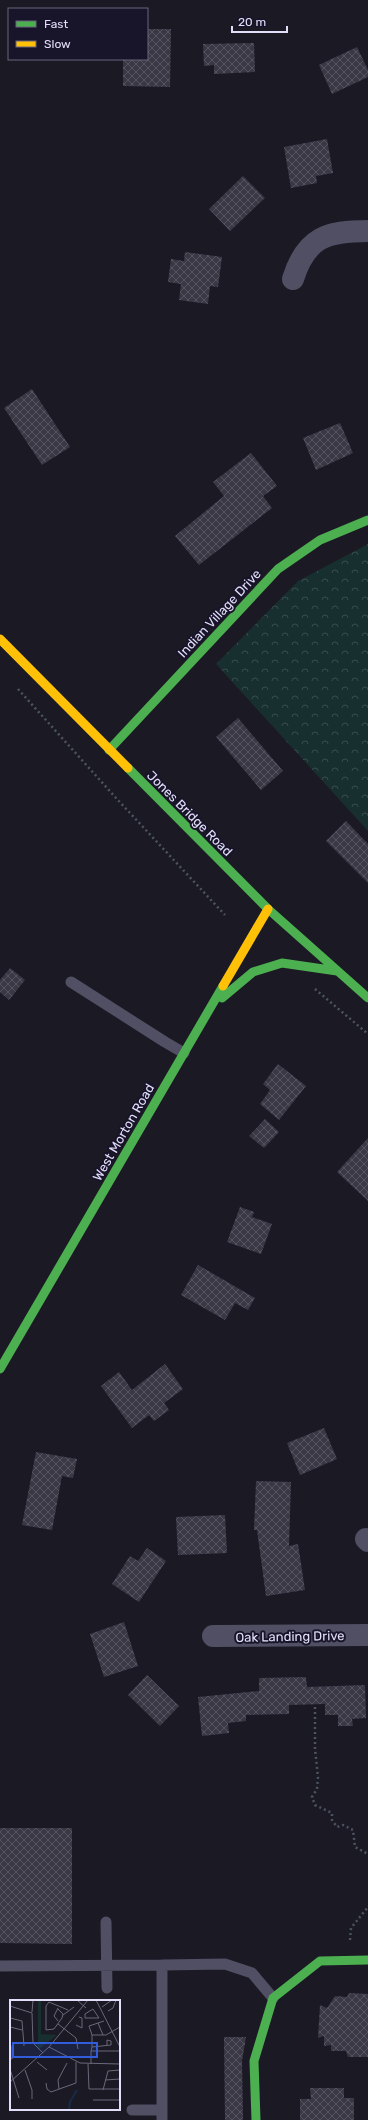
<svg xmlns="http://www.w3.org/2000/svg" width="368" height="2120" viewBox="0 0 368 2120" font-family="Rubik,sans-serif">
<defs>
<pattern id="forest-crowns" width="20" height="18" patternUnits="userSpaceOnUse"><rect width="20" height="18" fill="#182f2f"/><path d="M2 6a3 3 0 1 1 6 0M12 15a3 3 0 1 1 6 0" fill="none" stroke="#394d4e"/></pattern>
<pattern id="building-cross-hatch" width="8" height="8" patternUnits="userSpaceOnUse"><rect width="8" height="8" fill="#3a3845"/><path d="M0 0l8 8M0 8l8-8" fill="none" stroke="#565461"/></pattern>
</defs>
<rect width="100%" height="100%" fill="#1b1924"/>
<!-- forest -->
<path fill="url(#forest-crowns)" d="M368 544V831L216 664 298 581Z"/>
<!-- building -->
<path fill="url(#building-cross-hatch)" d="M147 29H171L170 87 123 86V59H147Z
M254 43 255 72 214 74V65L204 66 203 44Z
M357 47 368 70V77L332 94 319 65Z
M327 139 333 173 316 176 317 183 291 188 284 147Z
M243 176 265 198 230 231 209 209Z
M185 252 222 257 218 287 210 286 208 304 179 300 181 284 168 282 171 259 184 261Z
M32 389 70 447 42 465 4 408Z
M340 423 353 453 316 470 303 438Z
M251 453 277 486 263 496 272 508 199 565 175 536 224 496 213 482Z
M238 718 283 771 261 790 216 737Z
M346 821 368 844V883L326 841Z
M10 968 25 980 9 1000 0 992V980Z
M278 1064 306 1086 279 1120 260 1104 270 1090 263 1084Z
M265 1119 279 1132 264 1148 249 1136Z
M368 1138V1201L337 1172Z
M240 1207 254 1212 252 1217 272 1224 261 1254 227 1242Z
M198 1265 255 1298 248 1310 235 1303 225 1320 181 1295Z
M165 1364 183 1389 164 1403 169 1410 154 1421 149 1415 132 1428 101 1386 119 1372 132 1390Z
M324 1428 337 1459 300 1475 287 1443Z
M36 1452 77 1459 73 1478 62 1476 52 1530 22 1525Z
M256 1481 291 1482 289 1546 298 1544 305 1590 266 1596 257 1530H254Z
M225 1515 227 1553 178 1555 176 1517Z
M147 1548 166 1561 139 1602 112 1584 130 1556 138 1561Z
M124 1622 138 1666 104 1677 90 1634Z
M147 1675 179 1706 160 1726 128 1695Z
M306 1677 307 1687 365 1685 366 1718 352 1719 353 1726H338V1715H325V1704L289 1705V1714L246 1715V1721L228 1723 229 1733 202 1736 198 1697 259 1691V1678Z
M0 1828H72V1944L0 1943Z
M349 1993 368 1994V2057H348L346 2051H331V2045L324 2046V2036L318 2038 320 2005 327 2008 335 1996 347 1997Z
M224 2037H246L242 2061 243 2120H225Z
M310 2088H344V2098H354V2120H300V2099H311Z"/>
<g fill="none" stroke-linecap="round" stroke-linejoin="round">
<!-- path -->
<path stroke="#4b5561" stroke-width="2.5" stroke-dasharray="2 3" stroke-linecap="butt" d="M18 689 116 798 225 915
M315 989 368 1034
M315 1707V1749L318 1777 317 1789 312 1797 315 1805 332 1813V1820L337 1827 343 1825 353 1830 355 1847 368 1854
M350 1940 351 1928 368 1907"/>
<!-- lane -->
<path stroke="#504f63" stroke-width="11" d="M71 982 165 1042 184 1053
M106 1922 107 1988
M0 1966 162 1965
M132 2110H162
M162 2120V1965L225 1964 252 1973 273 1998"/>
<!-- street -->
<path stroke="#504f63" stroke-width="22" d="M293 279C306 237 327 231 368 231
M366 1539 368 1541
M213 1636 368 1635"/>
<!-- fast -->
<path stroke="#4caf50" stroke-width="9" d="M109 750 278 569 320 540 368 520
M128 768 268 909 368 998
M222 998 253 972 282 963 337 971
M0 1369 223 986
M256 2120 254 2061 273 1998 320 1961 368 1960"/>
<!-- slow -->
<path stroke="#ffc107" stroke-width="9" d="M0 639 128 768
M223 986 268 909"/>
</g>
<g text-anchor="middle" stroke-width="4" stroke-linejoin="round" paint-order="stroke">
<!-- street labels -->
<g font-size="13" fill="#e3dffb" stroke="#181429">
<text transform="translate(219 613) rotate(-47)" y="5">Indian Village Drive</text>
<text transform="translate(190 813) rotate(45)" y="5">Jones Bridge Road</text>
<text transform="translate(123 1132) rotate(-60)" y="5">West Morton Road</text>
<text transform="translate(290 1636) rotate(-1)" y="5">Oak Landing Drive</text>
</g>
</g>
<!-- overview -->
<g transform="translate(10 2000)">
<rect width="110" height="110" fill="#1b1924"/>
<path d="M28 0H31V34L47 35 29 49 24 42H28Z" fill="#182f2f"/>
<path fill="none" stroke="#182b4a" stroke-width="2" d="M59 110 60 102 67 90"/>
<path fill="none" stroke="#6b687a" stroke-width="1" d="M67 0 76 8M86 0 110 47M0 6 22 13 23 43 33 53M92 7 102 0M48 9 53 14 52 18 44 29 36 30V6L39 2 58 10M83 9 89 18H75V14ZM98 11 103 8 106 0M22 12 23 0M53 15 64 7M0 18 12 21 14 46M48 21 44 16 48 8M88 23 93 35M48 24 66 38 68 49M66 25 72 28V18L69 17M0 27 12 30M82 35 79 26 94 21M97 45V40L101 41V45L82 47V35H96L110 27M39 47 70 63 110 64M82 47 81 51H110M81 51V64M0 58 2 59V46M27 62 37 70M78 64 79 89H110M0 69 9 98M15 70 22 90V99M95 80 110 79M0 82 39 47 78 0M36 83 37 89 41 92 66 83V62M49 89 48 80 57 63M93 90 98 71 110 70M83 100H110"/>
<path fill="#315cdc" fill-opacity="0.15" stroke="#315cdc" stroke-width="2" d="M3 43H87V57H3Z"/>
<rect width="110" height="110" fill="none" stroke="#e3dffb" stroke-width="2"/>
</g>
<!-- legend -->
<rect x="8" y="8" width="140" height="52" fill="#181429" stroke="#69657d"/>
<rect x="16" y="21" width="20" height="6" fill="#4caf50" stroke="#69657d"/>
<text x="44" y="28" font-size="12" fill="#e3dffb">Fast</text>
<rect x="16" y="41" width="20" height="6" fill="#ffc107" stroke="#69657d"/>
<text x="44" y="48" font-size="12" fill="#e3dffb">Slow</text>
<!-- scale -->
<path d="M232 26v6h55v-6" fill="none" stroke="#e3dffb" stroke-width="2"/>
<text x="238" y="26" font-size="12" fill="#e3dffb" stroke="#181429" stroke-width="3" paint-order="stroke">20 m</text>
</svg>
